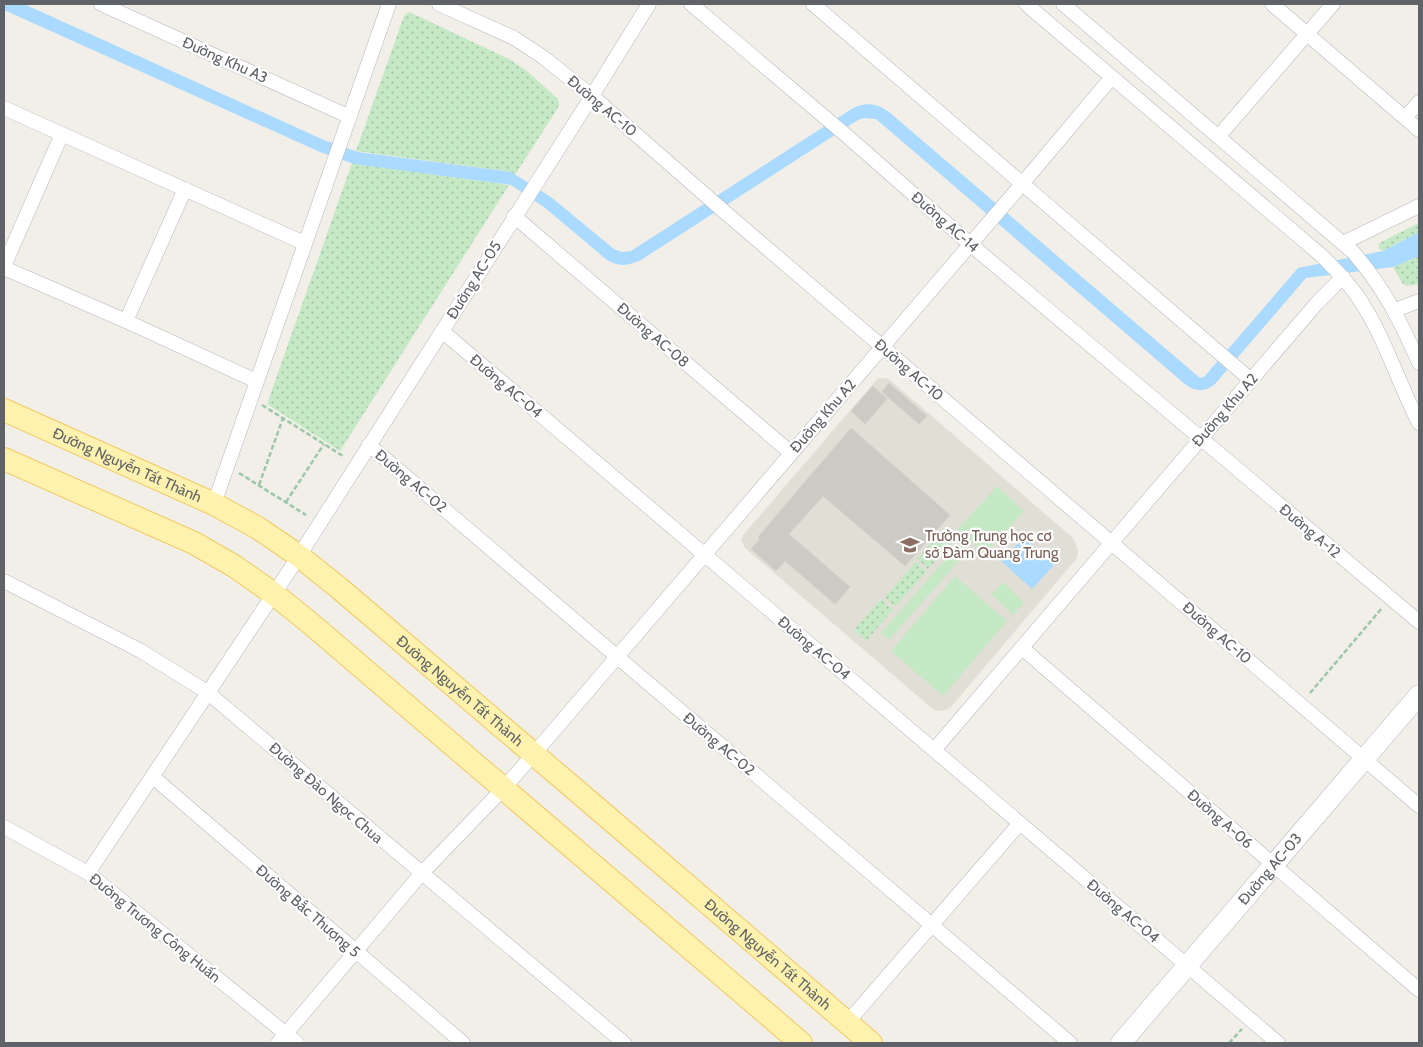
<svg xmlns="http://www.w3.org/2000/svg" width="1423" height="1047" viewBox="0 0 1423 1047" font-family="Cabin,sans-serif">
<defs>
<pattern id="grass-dots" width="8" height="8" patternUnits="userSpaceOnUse" patternTransform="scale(1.25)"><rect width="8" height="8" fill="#c5e8c5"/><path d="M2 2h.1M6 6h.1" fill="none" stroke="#a3c0a4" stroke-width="1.8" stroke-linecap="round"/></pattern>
</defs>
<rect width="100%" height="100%" fill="#f1efe8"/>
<!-- education -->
<path fill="#e1ded6" d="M878 378H886L890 380 1073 538 1078 550 1077 558 950 708 942 711 934 710 745 548 741 540 744 534Z"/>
<!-- grass -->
<path fill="url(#grass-dots)" d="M409 12 509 59 527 71 558 99 559 106 515 175 511 172 356 151 404 16Z
M352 163 509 185 340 451 267 404Z
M1419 223V232L1383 251 1379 249V244L1385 240Z
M1419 256V284L1407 286 1403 284 1393 267Z
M946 527 957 537 928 569 917 559Z
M916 562 926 572 895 607 885 597Z
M881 599 893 610 866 641 854 630Z"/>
<!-- garden -->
<path fill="#c5e8c5" d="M997 486 1024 511 985 554 958 529Z
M960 543 968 550 889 640 881 633Z
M955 576 1007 621 943 696 891 651Z
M1003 582 1024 603 1013 615 991 594Z"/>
<!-- water -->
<path fill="#aadaff" d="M4 4H24L324 140 358 152 511 172 551 197 614 249 622 252 631 251 853 108C866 102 877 103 889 112L1200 378 1204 377 1298 268 1383 251 1419 232V256L1393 267 1306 278 1215 384C1206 392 1196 392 1186 385L876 119 864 118 858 120 641 260C628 266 619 267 607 260L544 207 511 185 354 164 320 152 4 10Z
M1024 537 1054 565 1032 589 1001 561Z"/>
<!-- building -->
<path fill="#cccac5" stroke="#d6d1c6" d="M889 383 927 416 919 424 882 392Z
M873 386 887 399 865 424 851 411Z
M851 428 950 515 905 566 823 496 789 534 850 587 835 604 785 561 776 571 751 549 760 539 758 537Z"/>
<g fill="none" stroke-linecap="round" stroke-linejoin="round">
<!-- street casing -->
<g stroke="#b5b8bc" stroke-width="15">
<path id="street" d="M101 4 350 117
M439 4 514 38 543 57 592 96 727 214 1419 806
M691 4 847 136 970 244 1419 622
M813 4 1251 380
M1026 4 1322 256C1335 269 1348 282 1358 297 1384 335 1398 382 1419 423
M1063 4 1353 252C1384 288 1400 320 1419 363
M1272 4 1419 130
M4 108 304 243
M1405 118 1419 102
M1218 137 1333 4
M514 216 791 453
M1343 243 1419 206
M4 266 62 134
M4 268 126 321 256 381
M1395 310 1419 301
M126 321 185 189
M442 331 1278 1043
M369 445 1070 1043
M214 504 389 4
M4 581 141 651 207 692 624 1043
M1022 648 1419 990
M934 750 1317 303 1343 277
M153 777 463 1043
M4 827 88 873 297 1043
M88 873 299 556 592 96 649 4
M847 1023 1020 823
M278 1043 421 874 503 789 533 755 1022 184 1112 77"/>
</g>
<!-- secondary casing -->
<g stroke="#b6babf" stroke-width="21">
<g id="secondary">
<path id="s1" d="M1121 1043 1419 695"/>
</g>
</g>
<!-- primary casing -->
<g stroke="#f2c960" stroke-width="24">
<g id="primary">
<path id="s2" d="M4 410 214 504 258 528 299 556 339 588 570 785 871 1043"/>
<path d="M4 459 194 543 234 566 274 594 310 623 801 1043"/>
</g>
</g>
<!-- path -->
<path stroke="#9cc7a9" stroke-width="2.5" stroke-dasharray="5 2.5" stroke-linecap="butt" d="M262 405 343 456
M239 473 306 515
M259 485 283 418
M286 502 324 444
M1310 693 1382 608
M1229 1043 1242 1029"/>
<!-- street -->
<use href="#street" stroke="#fff" stroke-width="14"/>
<!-- secondary -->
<use href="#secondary" stroke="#fff" stroke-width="20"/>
<!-- primary -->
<use href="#primary" stroke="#fff2af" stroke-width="22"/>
</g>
<!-- icons -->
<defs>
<g id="school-bare" transform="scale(1.5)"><path d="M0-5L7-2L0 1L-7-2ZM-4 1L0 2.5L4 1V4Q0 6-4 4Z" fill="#8d6e63" stroke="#fff" stroke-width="2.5" paint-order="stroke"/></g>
</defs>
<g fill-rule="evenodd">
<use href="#school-bare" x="910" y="545"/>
</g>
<g text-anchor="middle" stroke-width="4.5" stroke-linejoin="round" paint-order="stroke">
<!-- street labels -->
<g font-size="15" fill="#5f6368" stroke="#fff">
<text transform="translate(225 60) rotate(24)" y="5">Đường Khu A3</text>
<text transform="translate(602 106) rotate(40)" y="5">Đường AC-10</text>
<text transform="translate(945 222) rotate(41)" y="5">Đường AC-14</text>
<text transform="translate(474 280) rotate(-58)" y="5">Đường AC-05</text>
<text transform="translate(653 335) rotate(41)" y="5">Đường AC-08</text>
<text transform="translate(909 370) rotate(41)" y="5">Đường AC-10</text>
<text transform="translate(506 386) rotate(40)" y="5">Đường AC-04</text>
<text transform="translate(1225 410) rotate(-49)" y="5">Đường Khu A2</text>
<text transform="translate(823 416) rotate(-49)" y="5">Đường Khu A2</text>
<text dy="5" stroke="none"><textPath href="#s2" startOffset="135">Đường Nguyễn Tất Thành</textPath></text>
<text transform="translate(411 481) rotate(40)" y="5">Đường AC-02</text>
<text transform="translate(1310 531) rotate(40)" y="5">Đường A-12</text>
<text transform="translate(1217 633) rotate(41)" y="5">Đường AC-10</text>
<text transform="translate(814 648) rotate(40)" y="5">Đường AC-04</text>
<text dy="5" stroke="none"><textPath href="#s2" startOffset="540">Đường Nguyễn Tất Thành</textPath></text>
<text transform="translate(719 744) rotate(40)" y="5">Đường AC-02</text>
<text transform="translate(326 793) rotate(41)" y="5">Đường Đào Ngọc Chua</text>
<text transform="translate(1220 819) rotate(41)" y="5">Đường A-06</text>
<text dy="5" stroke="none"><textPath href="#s1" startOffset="229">Đường AC-03</textPath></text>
<text transform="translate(308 911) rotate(41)" y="5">Đường Bắc Thượng 5</text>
<text transform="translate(1123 911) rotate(40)" y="5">Đường AC-04</text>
<text transform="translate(155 928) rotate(39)" y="5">Đường Trương Công Huấn</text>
<text dy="5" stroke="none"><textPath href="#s2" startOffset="945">Đường Nguyễn Tất Thành</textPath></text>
</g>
<!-- education labels -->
<g font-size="15" fill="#785e54" stroke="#fff" text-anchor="start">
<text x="925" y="541">Trường Trung học cơ<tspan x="925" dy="17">sở Đàm Quang Trung</tspan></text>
</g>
</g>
<!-- border -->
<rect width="1423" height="1047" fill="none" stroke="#5f6368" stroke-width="10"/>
</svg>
